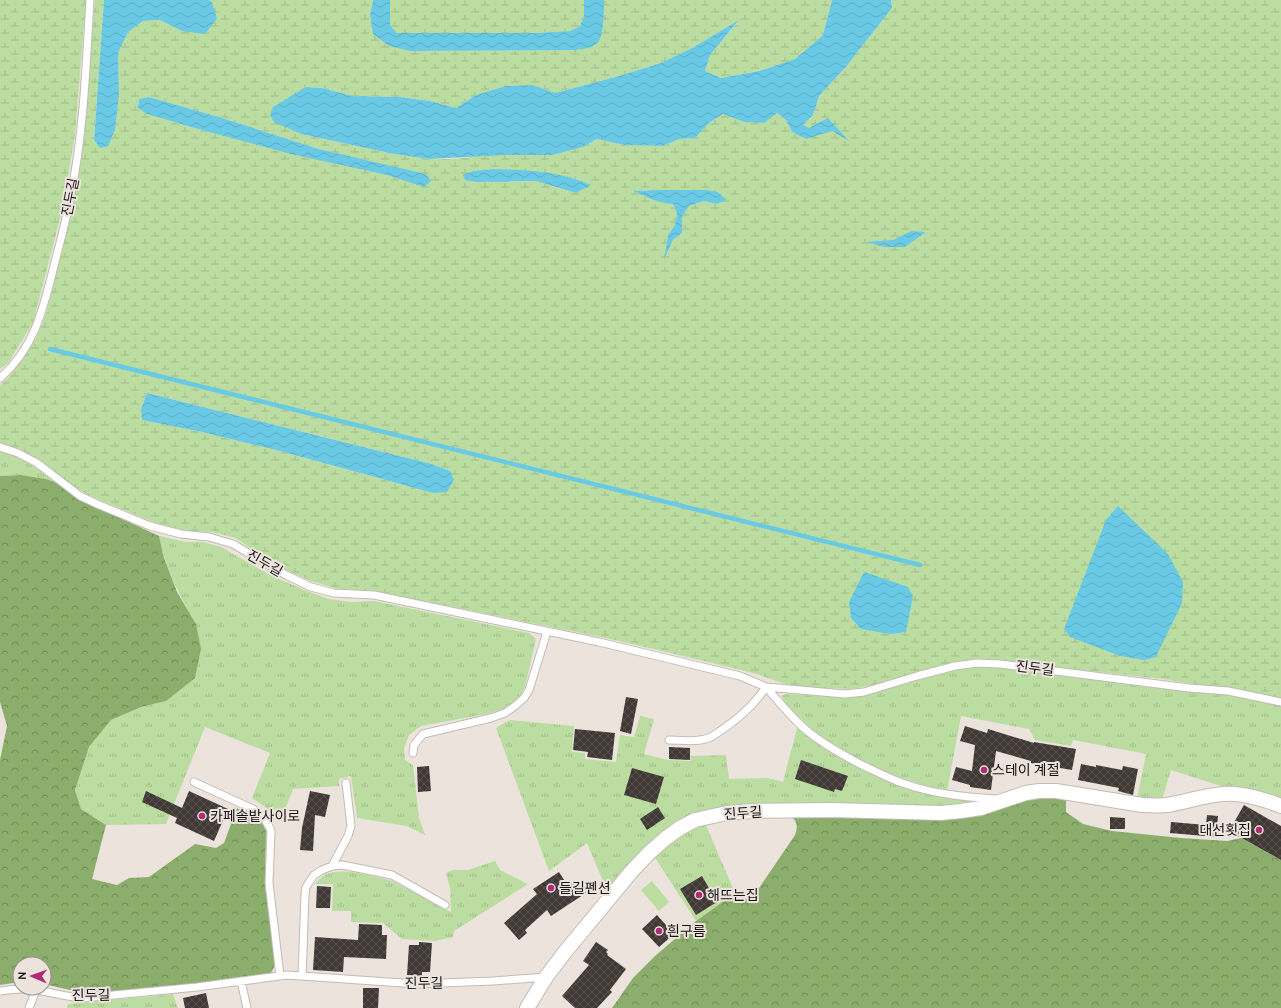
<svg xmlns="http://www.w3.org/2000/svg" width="1281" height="1008" viewBox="0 0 1281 1008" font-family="Ubuntu,'Noto Sans KR',sans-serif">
<defs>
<pattern id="grass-tufts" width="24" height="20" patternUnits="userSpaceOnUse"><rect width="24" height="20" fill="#bcdda1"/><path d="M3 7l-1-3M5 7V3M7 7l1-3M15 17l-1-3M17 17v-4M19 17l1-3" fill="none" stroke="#a1bd8a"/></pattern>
<pattern id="forest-crowns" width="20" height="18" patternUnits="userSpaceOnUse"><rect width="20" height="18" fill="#8bae6c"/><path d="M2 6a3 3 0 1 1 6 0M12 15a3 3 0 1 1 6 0" fill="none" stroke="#718c57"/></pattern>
<pattern id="wetland-marsh" width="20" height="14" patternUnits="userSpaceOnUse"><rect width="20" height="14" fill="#bcdda1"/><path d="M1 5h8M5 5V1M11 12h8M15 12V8" fill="none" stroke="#a1bd8a"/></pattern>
<pattern id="water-waves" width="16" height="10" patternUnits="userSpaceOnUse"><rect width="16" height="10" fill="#6acae6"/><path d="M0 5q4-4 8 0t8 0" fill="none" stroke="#5badc4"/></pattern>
<pattern id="building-cross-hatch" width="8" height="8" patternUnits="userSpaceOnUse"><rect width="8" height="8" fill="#403935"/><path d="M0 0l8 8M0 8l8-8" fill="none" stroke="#58524f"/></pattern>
</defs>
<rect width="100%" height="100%" fill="#ece3dd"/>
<!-- grass -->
<path fill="url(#grass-tufts)" d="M0 451C25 459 38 469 59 484 37 476 23 474 0 476Z
M159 536 186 542H203L221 547 272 576 307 591 329 599 351 602 374 601 529 633 536 639 525 687 518 699 503 709 487 714 421 726 409 735 404 748 405 760 413 765 419 818 425 835 407 826 357 818 351 776 339 779V786L293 789 280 822 268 809 252 798 270 753 205 727 166 824 106 825 81 809 75 790 89 747 111 720 141 707 166 701 196 624C179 594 166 571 159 536Z
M971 667H995L1227 695 1281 705V800L1267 793H1257L1235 787H1224L1171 770 1162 800 1137 799 1146 754 1073 740 1071 746 1035 740 1029 729 961 716 947 791C893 778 837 756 797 715 792 710 784 704 782 696L783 695 787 694 843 697 866 695 946 672Z
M640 716 654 719 644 754 668 760 691 761V756L726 755 729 779 768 778 783 782 797 728 812 740 831 753 859 767 904 786 988 800 954 807 714 809 614 884 603 881 587 843 549 871 496 728 510 720 574 726 572 752 585 753V759L616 762 620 735 634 737Z
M705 823 735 893 696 921 654 856 675 838Z
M495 861 500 870 528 884 454 931 453 937 435 941 402 939 383 923 351 922V911H332L333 884H315C318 880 322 876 327 874 343 867 375 876 392 881L451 912 450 888 446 873 453 870H468Z
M173 994 178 1008H67L68 1004Z"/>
<!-- forest -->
<path fill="url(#forest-crowns)" d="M21 475 46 479 59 484 77 498 159 536 164 558 177 592 196 624 201 649 195 678 166 701 141 707 111 720 89 747 75 790 81 809 106 825 92 879 117 885 129 878 149 877 195 844 216 848 224 843 237 808 257 818 262 823 266 831 265 885 275 960 274 967 271 973 264 975 208 982 114 992H86L70 990 44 984V964H20V982L0 985V760L7 726 0 702V476Z
M1035 797H1066V812L1083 824 1112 831 1181 838 1227 841 1241 838 1281 860V1008H612L633 978 655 956 696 921 735 893C741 898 745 901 753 897L795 835C798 827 798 820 789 816L886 817Z"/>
<!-- wetland -->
<path fill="url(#wetland-marsh)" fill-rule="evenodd" d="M0 0H86L75 135 62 211 33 323 8 363 0 369Z
M95 0H104L94 140 119 94 118 53 128 32 143 21 160 20 182 31 212 2 209 0H373L370 15 389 46 410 51 576 50 603 26 604 0H832L823 35 795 59 758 71 721 78 705 71 710 55 738 22 694 47 661 63 619 76 555 93 533 85 476 95 456 108 430 101 400 97 353 96 322 88 307 87 291 97 301 134 389 153 428 159H451L583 147 597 139 624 145 663 146 679 139 695 138 709 123 723 114 744 122 777 113 786 120 792 132 806 139 828 119 809 129 802 126 813 115 819 96 845 68 892 8 891 0H1281V698L1163 679 989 660 967 661 942 665 873 685 852 689 794 687 753 673 683 656 606 638 374 591 338 589 311 581 281 568 235 538 212 532 185 531 163 526 88 495 70 484 45 464 19 449 0 443V385L8 378 37 337 46 314 69 222 83 143ZM149 97 219 117 319 149 425 174 409 182 387 175 198 129 147 114 138 108 139 99ZM493 169C522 170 551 173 580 180L576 193 536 181 502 182 473 171ZM657 190H707L717 204 704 201 689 206 682 217V233L673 240 665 258 668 235 675 225 677 213 673 204 649 199 635 191ZM147 393 432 464 450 471 433 493 280 451 202 432 143 420 141 409Z
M390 0H584V17L580 26 570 31 536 33H397L390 25Z"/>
<!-- pitch -->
<path fill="#bcdda1" d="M652 881 669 902 659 911 641 890Z"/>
<!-- water -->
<path fill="url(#water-waves)" d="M104 0H209L212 2 217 19 205 34 182 31 160 20 143 21 128 32 118 53 119 94 115 130 108 146 100 148 94 140Z
M373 0H390V25L397 33H536L570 31 580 26 584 16V0H604C604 10 604 33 599 41 594 48 583 49 576 50L410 51 389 46 373 34 370 15Z
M832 0H891L892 8 845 68 819 96 813 115 803 125 809 128 828 118 849 141 832 131 806 139 792 132 786 120 777 113 764 123 744 122 723 114 709 123 695 138 679 139 663 146 624 145 597 139 583 147 552 155H506L428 159 389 153 301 134 274 122 270 115 273 107 306 87 322 88 353 96 400 97 430 101 456 108 476 95 506 86 533 85 555 93 619 76 661 63 694 47 739 20 710 55 705 71 721 78 759 71 795 59 823 35Z
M149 97 219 117 319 149 426 174 431 181 424 187 387 175 291 154 198 129 147 114 138 108 139 99Z
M493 169C525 170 561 171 591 185L576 193 536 181 477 182 465 180 463 175 473 171Z
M657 190H707L718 192 726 200 717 204 704 201 689 206 682 217V233L673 240 664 260 668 235 675 225 677 213 673 204C658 203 647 198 634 191Z
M911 231 926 232 905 247H884L866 242 893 240Z
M147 393 432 464 450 471 454 480 447 492 433 493 280 451 202 432 142 420 141 409Z
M1118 506 1168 554 1183 582 1182 603 1156 657 1144 660 1120 656 1070 637 1064 629 1106 520Z
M864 572 908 587 913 596 906 632 890 634 861 629 851 618 849 602Z"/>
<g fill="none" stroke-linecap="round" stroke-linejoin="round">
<!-- stream -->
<path stroke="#6acae6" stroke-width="4.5" d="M50 349 920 565"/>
</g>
<!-- building -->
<path fill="url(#building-cross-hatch)" d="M626 697 638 699 631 734 620 731Z
M965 726 987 733 988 729 1034 743V742L1076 749 1072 770 1031 763V761L996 751 991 790 970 787V785L952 780 956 767 972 771 975 745 960 741Z
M575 729 615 733 612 760 587 757 588 752 573 750Z
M669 747 690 748V760L669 759Z
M801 760 848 776 842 791 835 789 834 792 795 779Z
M1081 764 1096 767V765L1122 770 1123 766 1138 769 1133 795 1118 791 1119 788 1078 780Z
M429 766 431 791 418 792 417 767Z
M632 768 664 777 656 804 624 795Z
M146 791 182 808 189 791 228 809 214 841 175 823 177 818 142 802Z
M310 791 330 795 325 817 315 815 313 851 300 850 302 828Z
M1244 805 1281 826V860L1229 831Z
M658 807 665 818 647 830 640 819Z
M1207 815 1218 816 1216 837 1170 833 1171 822 1206 825Z
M1110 817 1125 818V829H1110Z
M559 872 568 886 578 880 586 893 551 916 547 910 525 930 527 933 519 940 504 923 537 894 533 889Z
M702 876 717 902 696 915 680 889Z
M317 886 331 887 330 908H316Z
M657 915 674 934 659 947 642 929Z
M359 924 382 925V935H387L386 959 344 957 343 972 313 970 315 937 358 940Z
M419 942 432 943 430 972H422V976L407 975 409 945H419Z
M596 942 608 950 606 952 608 954 607 955 626 969 610 990 612 992 597 1008H575L562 996 589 965 583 961Z
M363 988H379L378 1008H363Z
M206 993 209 1008H185L183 998Z"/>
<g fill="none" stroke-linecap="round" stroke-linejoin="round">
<!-- service casing -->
<g stroke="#c3bab5" stroke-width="9">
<path id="service" d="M0 378C36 347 44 305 55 262 61 239 67 217 71 194 84 130 86 65 90 0
M0 447 18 453 37 463 80 496 97 504 150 526 181 534 209 537 233 544 286 575 311 587 334 593 374 595 599 642 740 676 766 687 845 694 864 692 917 676 955 666 977 663 1000 664 1189 688 1228 691 1281 702
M669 740C683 740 698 743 711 737 732 724 753 707 766 687 779 702 791 717 806 730 823 744 841 754 860 764 875 771 890 779 905 784 934 794 965 797 995 799
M413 753 414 745 423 734 491 718 505 713 515 706 524 698 529 690 547 632
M194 782 253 809 264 818 271 830 269 883 280 976
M332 866 348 836 351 826 346 783
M302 976 305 895 306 887 314 875 322 870 332 866 342 865 392 875 445 905
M241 981 247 1008
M0 991C12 989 23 988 35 990 51 992 66 997 83 998L197 987 287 975 417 984 493 981 546 977
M29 1008 36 990"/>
</g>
<!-- minor casing -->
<g stroke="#c3bab5" stroke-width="16">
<path id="minor" d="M527 1008 546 977 565 952 631 872 649 853 666 838 680 828 695 820 727 813 752 811 831 810 941 813 961 811 981 808 1026 793 1039 791H1056L1075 794 1142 805C1150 805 1159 806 1167 805 1186 802 1205 795 1224 794 1240 792 1266 800 1281 806"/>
</g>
<!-- service -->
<use href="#service" stroke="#fff" stroke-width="7"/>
<!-- minor -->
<use href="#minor" stroke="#fff" stroke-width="14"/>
</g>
<!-- markers -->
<g fill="#af2b73" stroke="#ece3dd" stroke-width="1.5">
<circle cx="984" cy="770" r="4"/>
<circle cx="202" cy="816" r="4"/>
<circle cx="1259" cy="830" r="4"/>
<circle cx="551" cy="888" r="4"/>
<circle cx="699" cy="895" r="4"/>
<circle cx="659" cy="931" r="4"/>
</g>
<g text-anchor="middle" stroke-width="4" stroke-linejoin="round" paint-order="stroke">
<!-- street labels -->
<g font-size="14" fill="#171312" stroke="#ece3dd">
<text transform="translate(70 197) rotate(-79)" y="5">진두길</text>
<text transform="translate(265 563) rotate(30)" y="5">진두길</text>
<text transform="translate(1035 668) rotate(7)" y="5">진두길</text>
<text transform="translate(743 813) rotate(-4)" y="5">진두길</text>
<text transform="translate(424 983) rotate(-1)" y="5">진두길</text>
<text transform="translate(91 995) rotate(-1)" y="5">진두길</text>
</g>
<!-- poi labels -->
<g font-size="14" fill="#171312" stroke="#ece3dd" text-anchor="start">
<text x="992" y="775">스테이 계절</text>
<text x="210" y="821">카페솔밭사이로</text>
<text x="1251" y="835" text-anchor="end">대선횟집</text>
<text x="559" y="893">들길펜션</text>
<text x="707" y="900">해뜨는집</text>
<text x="667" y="936">흰구름</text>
</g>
</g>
<!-- north arrow -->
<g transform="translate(32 976) rotate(272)"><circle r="19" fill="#ece3dd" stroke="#97908c"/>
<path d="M0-3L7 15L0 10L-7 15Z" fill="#af2b73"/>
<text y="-6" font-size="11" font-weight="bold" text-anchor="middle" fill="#171312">N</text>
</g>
</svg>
